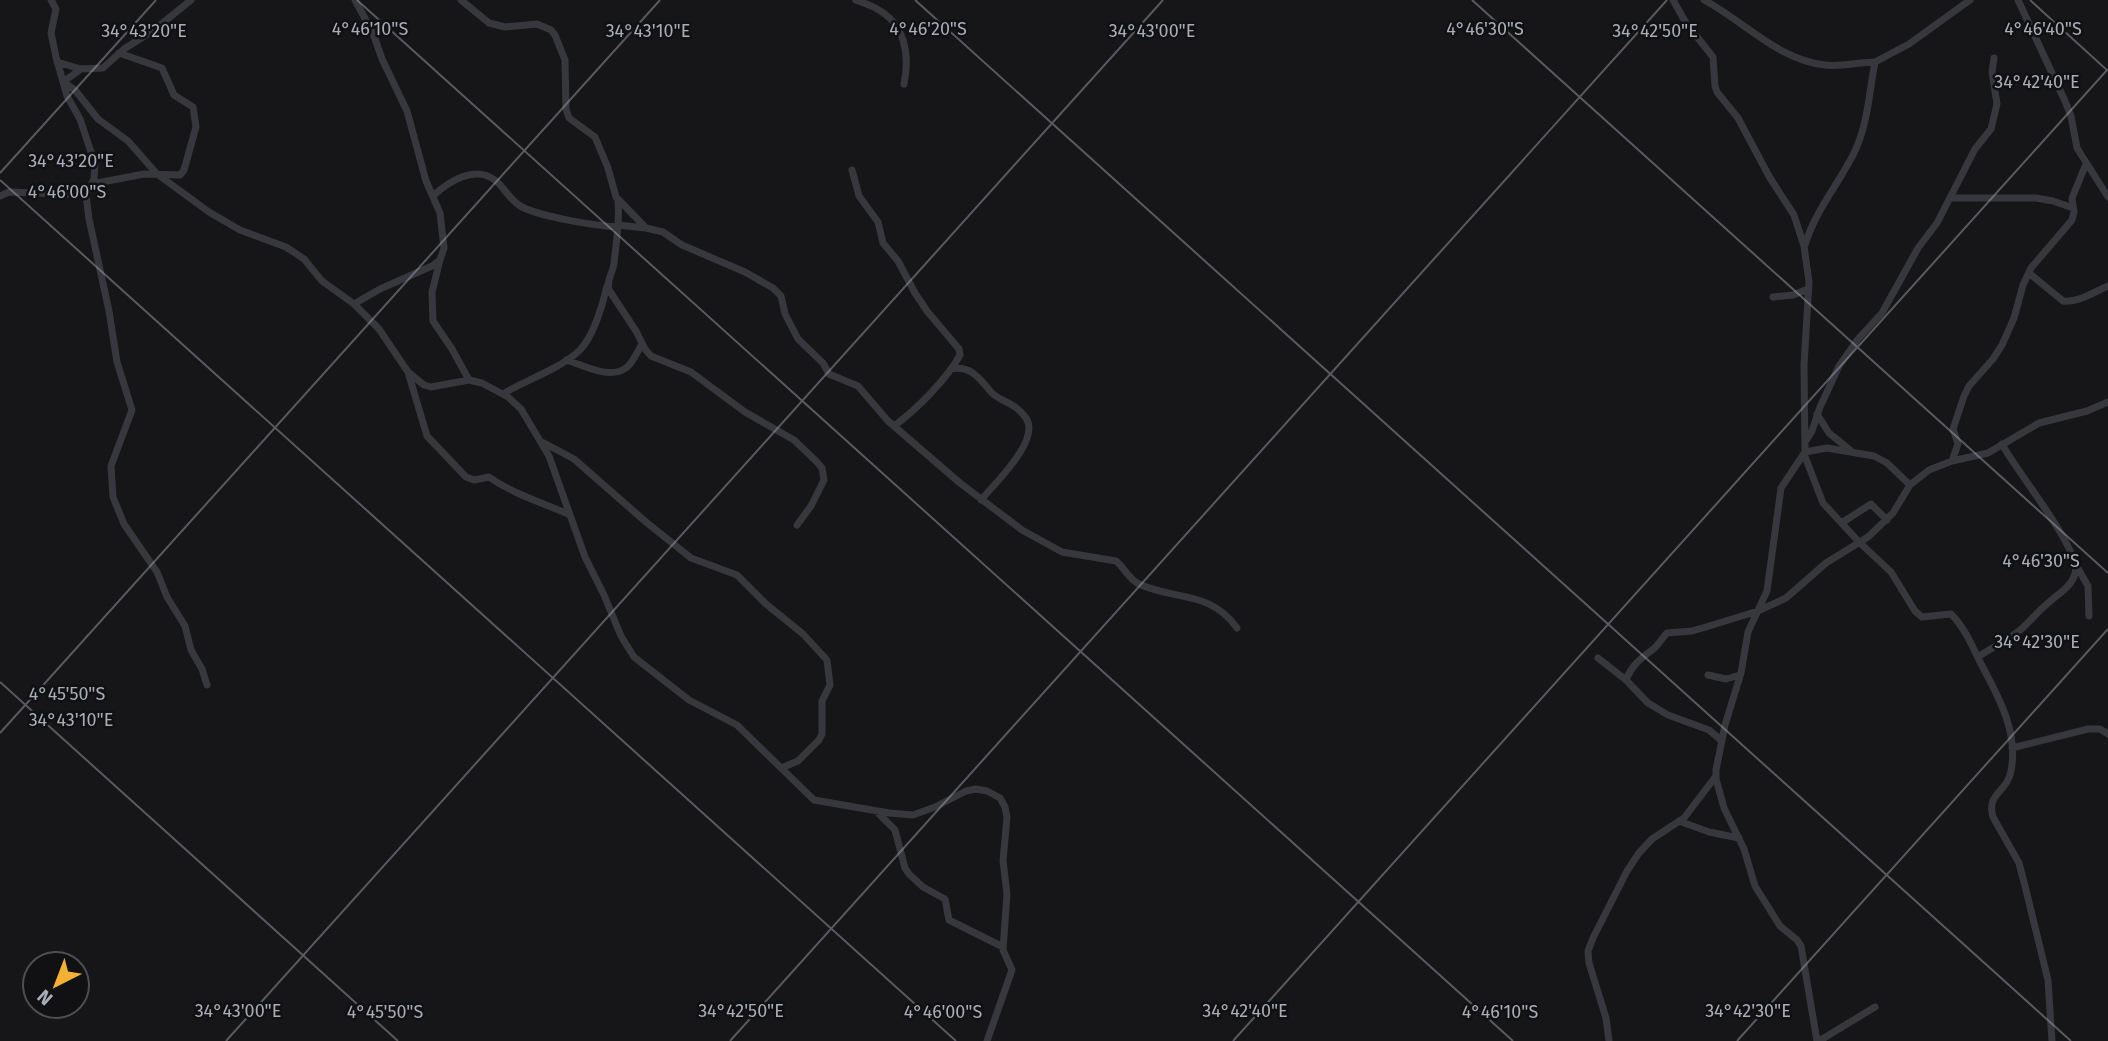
<svg xmlns="http://www.w3.org/2000/svg" width="2108" height="1041" viewBox="0 0 2108 1041" font-family="'Fira Sans',sans-serif">
<rect width="100%" height="100%" fill="#161618"/>
<g fill="none" stroke-linecap="round" stroke-linejoin="round">
<!-- minor -->
<path stroke="#37383d" stroke-width="7" d="M51 0 56 9 51 33 56 57 67 96 80 119 95 164 94 179 86 195 89 219 109 311 117 362 132 410 111 466 113 497 124 524 157 572 167 597 185 626 191 650 202 669 207 685
M461 0 489 23 505 27 537 24 551 30 555 35 565 60 566 109 569 118 595 137 608 168 616 197 646 228 663 232 682 245 745 272 773 288 781 296 785 314 798 339 823 363 829 374 858 386 888 421 960 483 1022 530 1062 552 1116 561C1125 568 1128 579 1139 584 1176 601 1210 590 1237 628
M856 0C863 3 871 5 877 9 905 24 910 54 904 84
M1673 0 1686 23 1713 57 1715 86 1717 92 1738 118 1770 178 1794 215 1804 246 1809 282 1804 365 1805 452 1781 488 1767 591 1748 632 1741 673 1725 725 1716 770V779L1724 808 1744 849 1755 886 1780 926 1797 940 1801 946 1817 1041
M1704 0C1745 22 1778 60 1825 65 1841 67 1859 62 1875 62
M2018 0 2065 101 2071 116 2077 148 2108 197
M57 62 81 69 103 68 124 49 154 30 191 0
M81 69 63 82 75 90 98 119 128 141 157 174 209 212 240 230 286 247 304 259 322 281 354 304 379 329 408 372 427 436 466 477 474 480 489 477C513 494 541 502 568 514
M852 170 859 196 878 222 883 243 898 261 915 293 927 311 959 349 960 355C947 379 916 410 894 426
M91 186 97 183 144 174 180 175 184 170 196 127 193 107 174 95 162 68 119 53
M0 196 9 192 86 195
M433 196C449 181 475 165 495 180 505 188 510 201 522 207 542 217 596 226 618 227
M1950 198H2036L2053 201 2073 208
M618 202C620 222 616 243 614 263 613 273 606 280 609 290L636 331 645 349 651 356 691 372 745 412 794 440 816 461 822 468 824 480 811 506 797 525
M618 225 645 228
M1805 245C1815 211 1838 185 1854 153 1868 124 1869 93 1875 62L1909 44 1970 0
M440 260 432 292 433 321 452 349 469 380
M2029 273 2063 301C2078 303 2094 292 2108 286
M1773 297 1793 295 1808 289
M354 304 380 289 432 266 440 260 444 248 440 213 426 181 407 111 382 59 373 33 355 0
M566 360C583 365 609 380 626 368 633 363 637 352 642 344
M951 369C971 365 980 379 991 392 1000 402 1015 402 1026 418 1041 440 995 483 981 500
M408 372 424 385 431 387 469 380 482 383 508 397 521 409 549 456 585 557 604 595 621 636 634 657 689 700 737 725 814 800 889 813 913 815 935 807 966 791 976 789 987 791 1000 798 1005 807 1007 817 1003 861 1007 894 1003 950 1012 970 987 1041
M503 394C527 379 558 370 579 351 593 338 603 304 607 286
M1817 414 1829 433 1850 450
M1805 442 1812 431 1820 407 1839 366 1858 339 1882 313 1918 248 1937 223 1975 149 1991 129 1997 104 1992 72 1994 58
M544 443 574 459 646 522 691 558 737 575 766 604 803 634 827 660 830 685 822 701V734L819 740 798 761 781 768
M1805 452 1827 448 1874 456 1887 463 1910 485
M1804 454 1823 503 1859 542 1891 572 1915 611 1922 617 1951 614C1964 627 1971 643 1979 660 1997 694 2019 731 2011 771 2007 793 1986 793 1993 817L2019 863 2025 886 2048 980 2052 1041
M1952 461 1958 444 1953 429 1964 396 1969 386 1993 359 2002 345 2014 318 2023 285 2031 268 2072 220 2074 212 2072 198 2086 164
M1843 522 1871 504 1887 520
M2076 565 2088 586 2089 616
M1978 657C1991 648 2006 641 2019 631 2029 623 2036 613 2046 605 2056 595 2071 588 2075 574 2082 550 2015 470 2002 444
M1598 658 1626 680 1648 703 1668 715 1709 730 1722 741
M1708 675 1726 679 1740 675
M1626 680C1632 665 1640 659 1652 650 1658 646 1662 638 1667 633L1692 631 1706 627 1758 611 1786 598 1826 563 1868 537 1893 513 1910 485 1929 470 1952 461 1988 453 2039 423 2087 411 2108 402
M2012 748 2088 729H2100L2108 734
M876 811 895 830 905 868 909 874 923 887 945 899 949 920 1003 947
M1679 821 1709 832 1739 838
M1609 1041 1606 1018 1589 963 1588 951 1593 938 1627 871 1639 853 1652 839 1684 818 1716 776
M1819 1041 1875 1007"/>
</g>
<!-- ticks -->
<path fill="none" stroke="#a8adb8" stroke-width="2" stroke-opacity="0.45" d="M357 0 1513 1041M915 0 2071 1041M1472 0 2108 573M2030 0 2108 71M0 173 156 0M0 180 956 1041M0 682 398 1041M0 733 660 0M226 1041 1163 0M730 1041 1667 0M1233 1041 2108 69M1737 1041 2108 629"/>
<g font-size="18" text-anchor="middle" fill="#a8adb8" stroke="#111113" stroke-width="5" stroke-linejoin="round" paint-order="stroke">
<text x="370" y="35">4°46'10"S</text>
<text x="928" y="35">4°46'20"S</text>
<text x="1485" y="35">4°46'30"S</text>
<text x="2043" y="35">4°46'40"S</text>
<text x="144" y="37">34°43'20"E</text>
<text x="648" y="37">34°43'10"E</text>
<text x="1152" y="37">34°43'00"E</text>
<text x="1655" y="37">34°42'50"E</text>
<text x="2037" y="88">34°42'40"E</text>
<text x="71" y="167">34°43'20"E</text>
<text x="67" y="198">4°46'00"S</text>
<text x="2041" y="567">4°46'30"S</text>
<text x="2037" y="648">34°42'30"E</text>
<text x="67" y="700">4°45'50"S</text>
<text x="71" y="726">34°43'10"E</text>
<text x="238" y="1017">34°43'00"E</text>
<text x="741" y="1017">34°42'50"E</text>
<text x="1245" y="1017">34°42'40"E</text>
<text x="1748" y="1017">34°42'30"E</text>
<text x="385" y="1018">4°45'50"S</text>
<text x="943" y="1018">4°46'00"S</text>
<text x="1500" y="1018">4°46'10"S</text>
</g>
<!-- north arrow -->
<g transform="translate(56 985) rotate(222)"><circle r="33" fill="#111113" stroke="#4d4f55" stroke-width="2"/>
<path d="M0-5L12 26L0 18L-12 26Z" fill="#f2b134"/>
<text y="-10" font-size="19" font-weight="bold" text-anchor="middle" fill="#a8adb8">N</text>
</g>
</svg>
